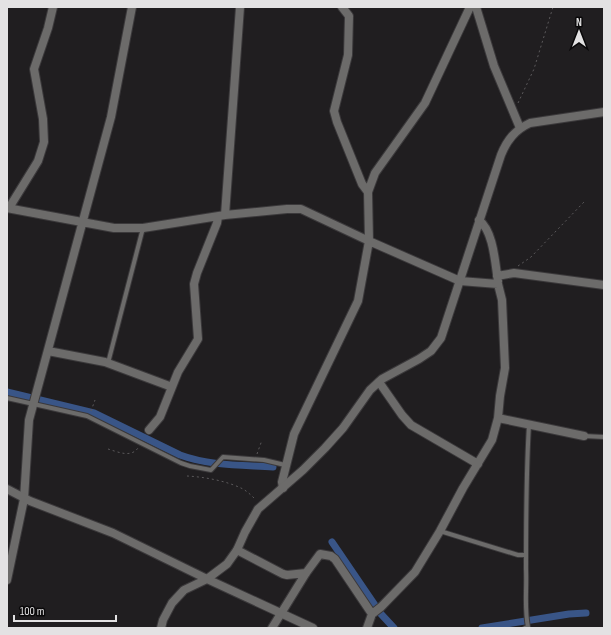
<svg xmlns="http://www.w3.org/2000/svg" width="611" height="635" viewBox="0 0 611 635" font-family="'Sofia Sans Condensed',sans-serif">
<rect width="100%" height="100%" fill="#201e20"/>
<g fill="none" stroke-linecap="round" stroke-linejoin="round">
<!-- canal -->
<path stroke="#395587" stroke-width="7" d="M7 392 94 413 180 455C210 466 242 465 273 467
M332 542 381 614 394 628
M482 628 569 614 586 613"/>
<!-- service casing -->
<g stroke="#3b393b" stroke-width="6">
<path id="service" d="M108 363 143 228
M7 398 87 416 181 463 190 466 211 470 223 457 264 460 285 465
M584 436 604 437
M440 531 518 555H526
M525 628 528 627C524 607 527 590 526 569 526 521 526 473 529 425"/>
</g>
<!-- minor casing -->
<g stroke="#3b393b" stroke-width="10">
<path id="minor" d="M342 7 349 16 348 55 334 111 337 122 362 184 368 192
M476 7 494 66 520 128
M7 208 114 228H143L225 215 287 209H301L369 241 460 281 498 284 502 300 505 368 500 396 498 418 492 440 463 488 440 531 415 572 381 607 372 614 367 628
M9 208 38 161 44 142 43 119 34 69 48 28 53 7
M225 215 240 7
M479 220C494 232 495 264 498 281
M497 276 514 273 604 285
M48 351 105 362 172 387
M379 382 402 415 411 425 478 464
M498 418 584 436
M149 430 160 417 178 372 198 339 194 284 197 273 217 223 218 217
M283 488 282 482 294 434 358 301 369 241 368 192 375 173 425 103 470 7
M237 550 283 574 287 575 306 573
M7 580 24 499 29 420 111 117 132 7
M272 628 306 573 320 554 331 556 335 559 372 614"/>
</g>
<!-- tertiary casing -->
<g stroke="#3b393b" stroke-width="10">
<path id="tertiary" d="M7 489 30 501 113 533 207 579 313 628
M161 628 163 620 172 603 184 590 207 579 227 564 237 550 245 532 258 509 303 470 325 448 343 428 370 390 382 379 419 359 431 351 441 338 501 155C507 140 515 130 530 123L604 112"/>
</g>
<!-- path -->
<path stroke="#5b595b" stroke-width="1" stroke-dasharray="2 3" stroke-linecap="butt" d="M518 103 534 69 553 7
M518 266 531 257 584 202
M91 411 95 400
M108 449C118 452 131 458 138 448
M257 454 262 440
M187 476C205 477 227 481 243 489 248 492 252 496 256 500"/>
<!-- service -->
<use href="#service" stroke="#6c6b6a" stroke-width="4"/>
<!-- minor -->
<use href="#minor" stroke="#6c6b6a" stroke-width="8"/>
<!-- tertiary -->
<use href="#tertiary" stroke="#6c6b6a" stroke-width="8"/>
</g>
<!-- border -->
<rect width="611" height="635" fill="none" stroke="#e3e2e3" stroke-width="16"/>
<!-- north arrow -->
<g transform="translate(579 32)" stroke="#090809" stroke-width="3" paint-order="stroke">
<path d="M0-3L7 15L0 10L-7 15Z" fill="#e3e2e3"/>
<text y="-6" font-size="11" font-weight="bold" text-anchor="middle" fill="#e3e2e3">N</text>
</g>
<!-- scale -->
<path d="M14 615v6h102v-6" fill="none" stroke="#e3e2e3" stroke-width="2"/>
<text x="20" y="615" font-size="12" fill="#e3e2e3" stroke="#090809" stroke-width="3" paint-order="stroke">100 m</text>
</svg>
